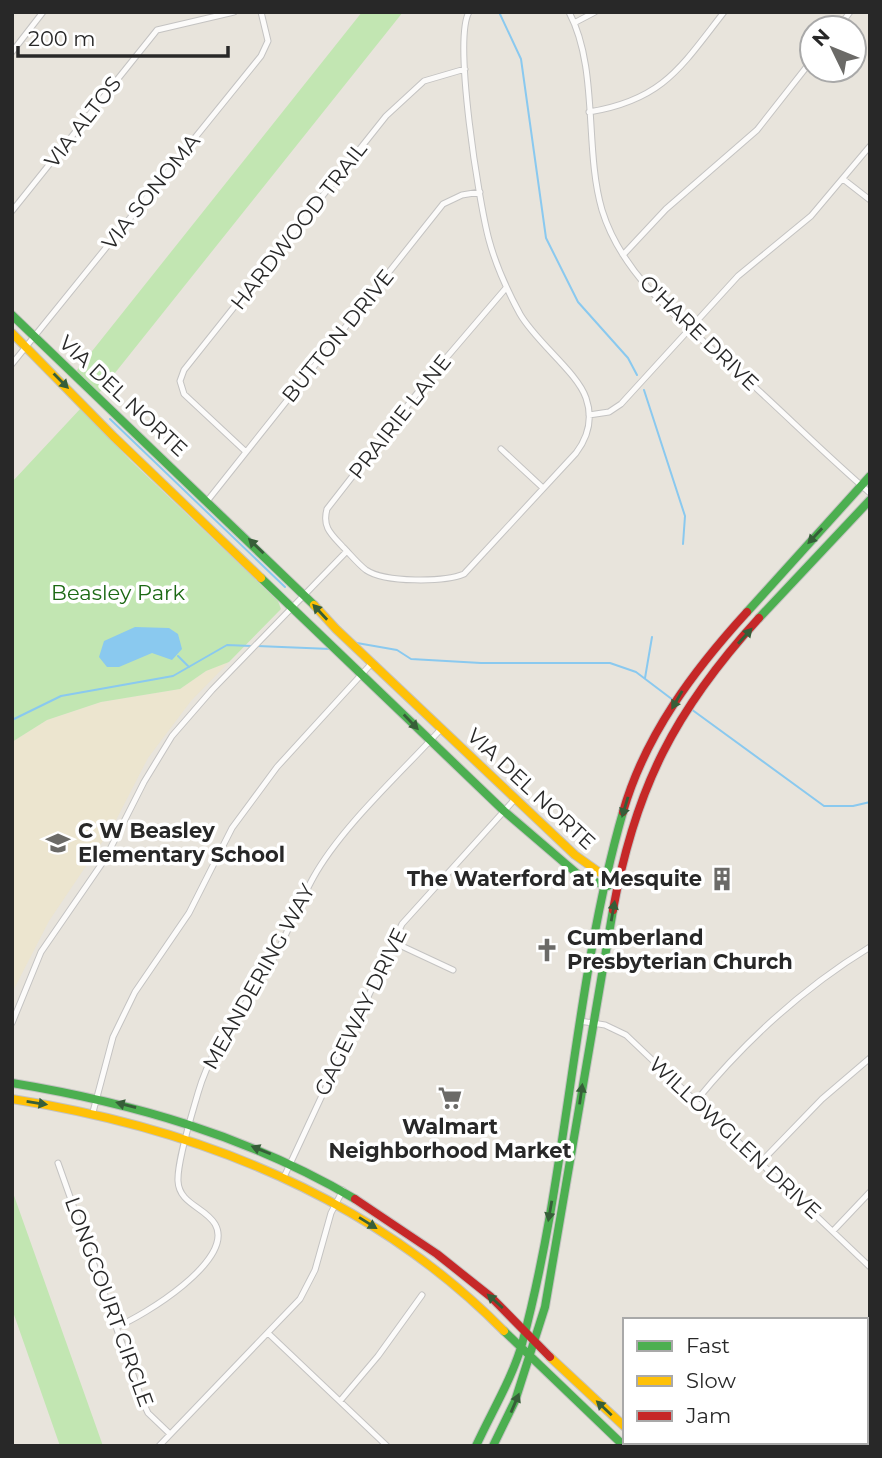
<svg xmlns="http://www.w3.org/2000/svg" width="882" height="1458" viewBox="0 0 882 1458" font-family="Montserrat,sans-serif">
<rect width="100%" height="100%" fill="#e8e4dc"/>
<!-- education -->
<path fill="#ece5cf" d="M229 662 191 701 148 758 113 826 49 921 12 993V742L47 720 101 702 180 689 206 671Z"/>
<!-- green -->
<path fill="#c2e6b2" d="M362 12H403L99 393 78 375 77 370Z
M81 408 130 460 278 601 281 609 229 662 206 671 180 689 101 702 47 720 12 742V482Z
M12 1190 103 1446H60L12 1309Z"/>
<!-- water -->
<path fill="#8ac9ef" d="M135 627 169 628 178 634 182 649 172 660 152 653 119 667H107L99 657 104 641Z"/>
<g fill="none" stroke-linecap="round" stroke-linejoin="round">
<!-- stream -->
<path stroke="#8ac9ef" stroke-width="2" d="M499 12 521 59 546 238 578 302 628 358 637 375
M644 390 685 516 683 544
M110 419 285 587
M357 643 397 650 411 659 481 663H610L636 672 673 700
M257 646 331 649
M178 656 189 667
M645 678 652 637
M691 709 824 806H853L870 802
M12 720 61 696 173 676 227 645 251 646"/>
<!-- street casing -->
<g stroke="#c4c3c2" stroke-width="7">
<path id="street" d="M469 12C453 40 479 203 489 240 496 266 507 290 520 314 536 342 577 372 586 398 593 418 588 437 576 453L464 574C445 582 385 583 366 570 358 564 350 554 343 547 331 534 322 527 327 509L429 378 506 288
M569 12C599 69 584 148 602 210 624 282 692 329 745 378 787 416 827 456 870 493
M574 23 595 12
M838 28 850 12
M12 52 43 12
M589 112C663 100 681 67 724 12
M843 179 870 200
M12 211 157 30 234 12
M623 255 666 209 757 130 812 60
M12 364 261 56 268 41 261 12
M589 415 609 412 621 404 738 276 811 216 870 146
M501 449 543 488
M245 451 184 394 180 381 184 370 386 116 424 81 465 69
M208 500 443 204 462 195 480 192
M393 942 453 970
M580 1021 605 1025 626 1035 870 1267
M12 1023 41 952 105 859 144 782 172 736 212 690 347 551
M696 1101C746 1040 803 988 870 947
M93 1112 113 1037 135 992 189 913 232 828 277 767 372 663
M58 1163 142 1400 148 1413 170 1434
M760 1163 822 1099 870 1058
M284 1177 402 924 515 799
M833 1231 870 1192
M116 1327C142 1317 236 1260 215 1224 205 1207 179 1204 178 1181 177 1161 192 1114 198 1093 211 1048 238 1016 262 978 283 946 295 911 313 878 341 827 401 773 441 729
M269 1334 387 1446
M340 1401 378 1356 422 1295
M159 1446 300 1299 315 1270 331 1213 343 1190"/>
</g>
<!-- fast casing -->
<g stroke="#c4c3c2" stroke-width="10">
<path id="fast" d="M12 315 314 605
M261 578 504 811 581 877 608 886
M747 612 870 476
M759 618 870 500
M12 1083C133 1103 248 1136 355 1199
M504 1331 624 1446
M476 1446C491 1413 512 1379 522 1344 569 1169 573 986 623 812
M493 1446 515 1401 545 1307 613 910"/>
</g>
<!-- slow casing -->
<g stroke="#c4c3c2" stroke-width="10">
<path id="slow" d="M12 333 113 436 261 578
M314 605 336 629 575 855 617 885
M12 1099C196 1128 372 1197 504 1331
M550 1357 625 1427"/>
</g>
<!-- jam casing -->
<g stroke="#c4c3c2" stroke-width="10">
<path id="jam" d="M623 812C645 735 694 670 747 612
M613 910C635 788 675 710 759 618
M355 1199 437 1254 491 1297 550 1357
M642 1442 645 1446"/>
</g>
<!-- street -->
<use href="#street" stroke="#fcfbfa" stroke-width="5"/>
<!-- fast -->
<use href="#fast" stroke="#4caf50" stroke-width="8"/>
<!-- slow -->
<use href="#slow" stroke="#ffc107" stroke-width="8"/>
<!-- jam -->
<use href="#jam" stroke="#c62828" stroke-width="8"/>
</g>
<!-- one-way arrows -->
<defs><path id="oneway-solid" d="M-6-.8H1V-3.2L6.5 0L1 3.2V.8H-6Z" transform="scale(1.75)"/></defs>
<g fill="#365e38">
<use href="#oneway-solid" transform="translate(61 381) rotate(45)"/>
<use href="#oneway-solid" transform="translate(815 536) rotate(133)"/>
<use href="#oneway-solid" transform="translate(256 546) rotate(-136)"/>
<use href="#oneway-solid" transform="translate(320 612) rotate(-133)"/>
<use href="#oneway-solid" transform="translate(745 636) rotate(-48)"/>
<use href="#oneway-solid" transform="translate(677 700) rotate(120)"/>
<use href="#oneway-solid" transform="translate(411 722) rotate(46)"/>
<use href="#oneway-solid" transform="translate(625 807) rotate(107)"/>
<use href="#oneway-solid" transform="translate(613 911) rotate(-80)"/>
<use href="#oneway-solid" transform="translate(581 1094) rotate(-82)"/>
<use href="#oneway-solid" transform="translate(37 1103) rotate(9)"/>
<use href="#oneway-solid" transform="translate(126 1105) rotate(-165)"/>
<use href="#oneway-solid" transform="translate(261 1150) rotate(-158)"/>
<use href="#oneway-solid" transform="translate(550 1211) rotate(100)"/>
<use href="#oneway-solid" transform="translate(368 1223) rotate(32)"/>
<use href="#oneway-solid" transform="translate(495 1301) rotate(-138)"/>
<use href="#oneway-solid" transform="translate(515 1403) rotate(-67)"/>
<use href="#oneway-solid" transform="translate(604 1408) rotate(-137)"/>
</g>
<!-- icons -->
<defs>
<g id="school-bare" transform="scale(1.89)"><path d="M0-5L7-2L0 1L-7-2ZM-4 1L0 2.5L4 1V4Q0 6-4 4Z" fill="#6b6a67" stroke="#fff" stroke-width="2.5" paint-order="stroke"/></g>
<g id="building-bare" transform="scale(1.89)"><path d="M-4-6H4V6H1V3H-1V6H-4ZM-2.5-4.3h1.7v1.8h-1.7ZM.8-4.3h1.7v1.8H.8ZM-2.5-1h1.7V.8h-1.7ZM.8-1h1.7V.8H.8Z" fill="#6b6a67" stroke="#fff" stroke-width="2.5" paint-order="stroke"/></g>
<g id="church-bare" transform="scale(1.89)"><path d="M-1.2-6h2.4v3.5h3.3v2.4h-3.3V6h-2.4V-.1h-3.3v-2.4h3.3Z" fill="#6b6a67" stroke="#fff" stroke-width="2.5" paint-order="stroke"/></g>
<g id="supermarket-bare" transform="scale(1.89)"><path d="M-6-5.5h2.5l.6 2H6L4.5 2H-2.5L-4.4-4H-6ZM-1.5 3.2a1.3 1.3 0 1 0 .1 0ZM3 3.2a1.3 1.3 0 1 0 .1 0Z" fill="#6b6a67" stroke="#fff" stroke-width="2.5" paint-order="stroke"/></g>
</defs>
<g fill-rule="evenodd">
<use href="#school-bare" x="58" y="843"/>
<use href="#building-bare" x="722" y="879"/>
<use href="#church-bare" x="547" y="950"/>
<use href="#supermarket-bare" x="450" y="1098"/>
</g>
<g text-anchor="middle" stroke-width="7" stroke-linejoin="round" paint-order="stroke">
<!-- street labels -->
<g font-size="21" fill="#282828" stroke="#fff">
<text transform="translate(83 122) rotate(-52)" y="7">VIA ALTOS</text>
<text transform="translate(151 192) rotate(-51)" y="7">VIA SONOMA</text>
<text transform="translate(299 226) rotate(-52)" y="7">HARDWOOD TRAIL</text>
<text transform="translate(699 333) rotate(44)" y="7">O'HARE DRIVE</text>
<text transform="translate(338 336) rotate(-51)" y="7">BUTTON DRIVE</text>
<text transform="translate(123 396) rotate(43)" y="7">VIA DEL NORTE</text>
<text transform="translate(400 417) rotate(-52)" y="7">PRAIRIE LANE</text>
<text transform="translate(531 789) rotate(43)" y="7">VIA DEL NORTE</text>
<text transform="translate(259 977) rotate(-61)" y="7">MEANDERING WAY</text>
<text transform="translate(361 1012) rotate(-64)" y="7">GAGEWAY DRIVE</text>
<text transform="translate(735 1138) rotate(43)" y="7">WILLOWGLEN DRIVE</text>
<text transform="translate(109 1302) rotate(70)" y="7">LONGCOURT CIRCLE</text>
</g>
<!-- park labels -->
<g font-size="21" fill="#1c6914" stroke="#fff">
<text x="118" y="600">Beasley Park</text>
</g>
<!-- poi labels -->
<g font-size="21" font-weight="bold" fill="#282828" stroke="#fff" text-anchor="start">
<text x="78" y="838">C W Beasley<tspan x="78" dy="24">Elementary School</tspan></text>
<text x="702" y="886" text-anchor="end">The Waterford at Mesquite</text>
<text x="567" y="945">Cumberland<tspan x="567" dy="24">Presbyterian Church</tspan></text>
<text x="450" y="1134" text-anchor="middle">Walmart<tspan x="450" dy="24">Neighborhood Market</tspan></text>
</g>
</g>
<!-- border -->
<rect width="882" height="1458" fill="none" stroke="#282828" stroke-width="28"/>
<!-- legend -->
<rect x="623" y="1318" width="245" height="126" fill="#ffffff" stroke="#a9a9a9" stroke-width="2"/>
<rect x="637" y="1341" width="35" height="10" fill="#4caf50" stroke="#a9a9a9" stroke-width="2"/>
<text x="686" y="1353" font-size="21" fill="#282828">Fast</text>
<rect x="637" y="1376" width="35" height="10" fill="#ffc107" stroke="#a9a9a9" stroke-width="2"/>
<text x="686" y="1388" font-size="21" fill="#282828">Slow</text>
<rect x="637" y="1411" width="35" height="10" fill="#c62828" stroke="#a9a9a9" stroke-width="2"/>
<text x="686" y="1423" font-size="21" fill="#282828">Jam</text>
<!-- north arrow -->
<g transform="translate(833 49) rotate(313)"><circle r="33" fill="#ffffff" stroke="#a9a9a9" stroke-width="2"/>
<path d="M0-5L12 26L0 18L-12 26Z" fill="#6b6a67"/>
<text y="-10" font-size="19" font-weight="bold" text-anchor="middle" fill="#282828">N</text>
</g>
<!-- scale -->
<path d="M18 46v10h210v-10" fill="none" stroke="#282828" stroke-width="3.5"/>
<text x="28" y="46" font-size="21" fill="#282828" stroke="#ffffff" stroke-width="5" paint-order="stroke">200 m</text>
</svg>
